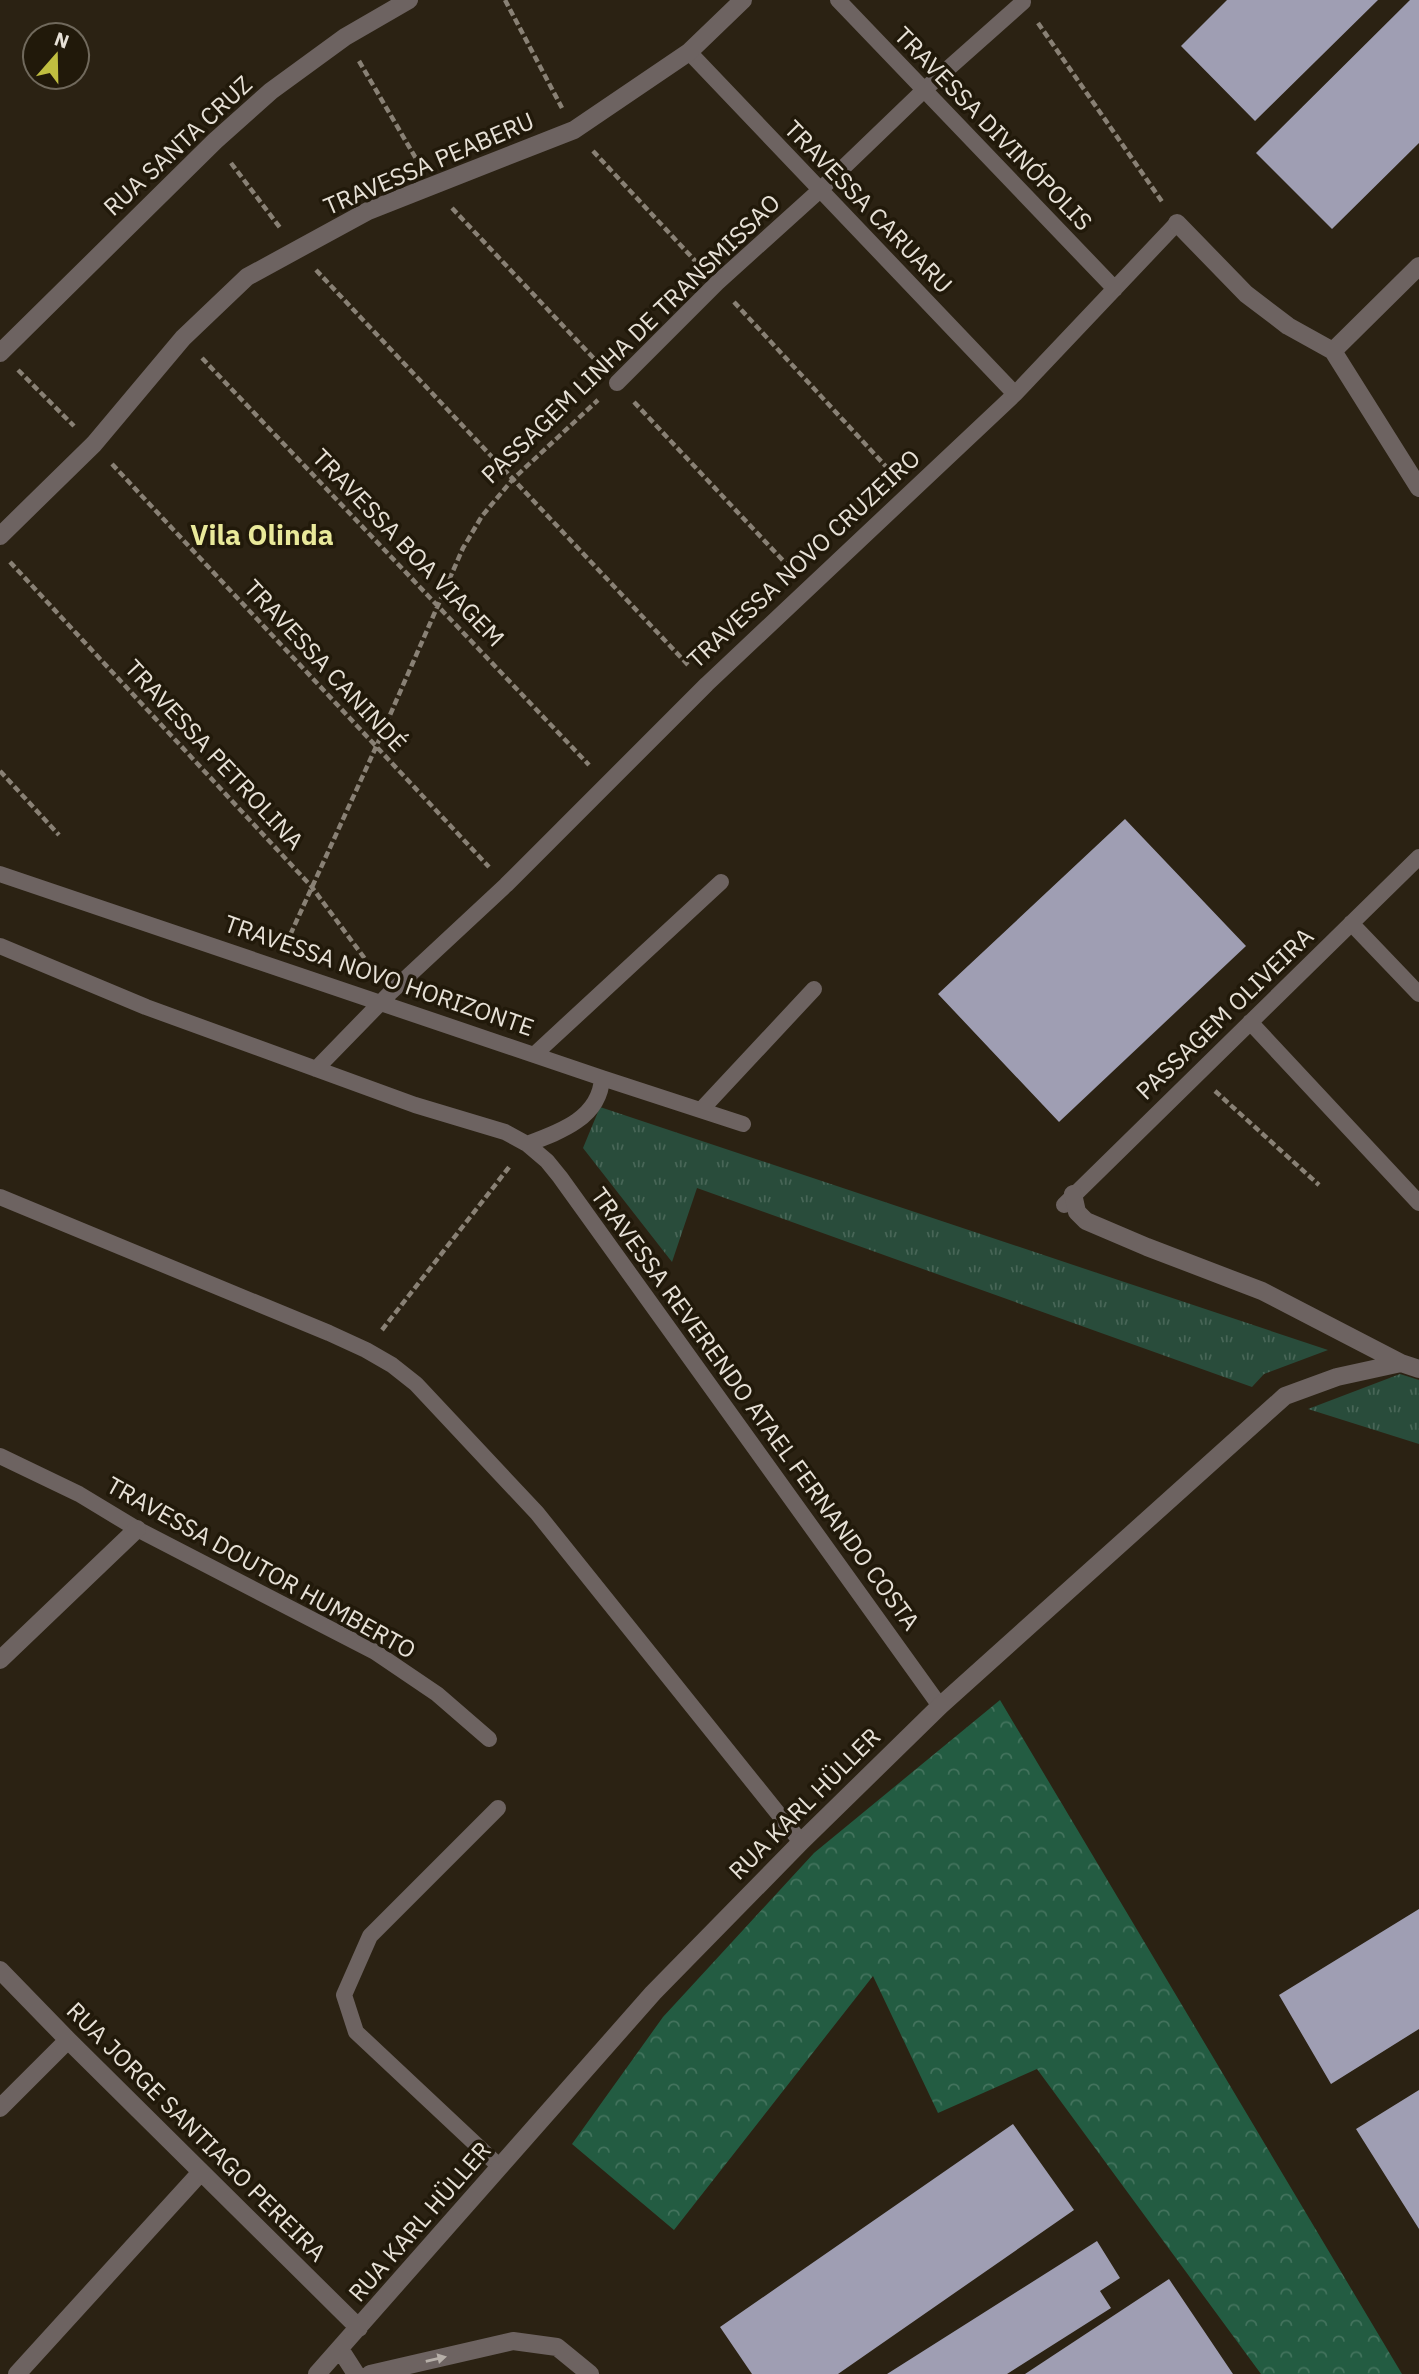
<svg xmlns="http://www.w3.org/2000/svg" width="1419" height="2374" viewBox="0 0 1419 2374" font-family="'IBM Plex Sans',sans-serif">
<defs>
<pattern id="grass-tufts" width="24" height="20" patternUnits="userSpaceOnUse" patternTransform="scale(1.75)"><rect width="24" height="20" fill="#294c3b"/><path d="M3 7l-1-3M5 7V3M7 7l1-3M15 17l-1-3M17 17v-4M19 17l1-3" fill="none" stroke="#486657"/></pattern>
<pattern id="forest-crowns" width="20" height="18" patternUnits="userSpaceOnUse" patternTransform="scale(1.75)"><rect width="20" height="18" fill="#235c42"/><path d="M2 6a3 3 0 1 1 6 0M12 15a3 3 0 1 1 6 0" fill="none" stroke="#43735d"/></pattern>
</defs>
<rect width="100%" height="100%" fill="#2b2213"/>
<!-- grass -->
<path fill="url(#grass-tufts)" d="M600 1107 1328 1350 1264 1374 1252 1387 697 1188 672 1262 583 1148Z
M1400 1374 1419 1380V1444L1308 1409Z"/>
<!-- forest -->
<path fill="url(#forest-crowns)" d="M1000 1700 1402 2374H1261L1037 2069 938 2113 873 1976 674 2230 572 2144 663 2017 814 1853Z"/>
<!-- building -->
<path fill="#9f9eb3" d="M1227 0H1378L1255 121 1181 46Z
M1410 0H1419V143L1332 229 1256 153Z
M1125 819 1246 946 1059 1122 938 994Z
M1419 1909V2029L1331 2084 1279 1995Z
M1419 2090V2229L1356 2129Z
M1013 2124 1074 2210 838 2374H752L720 2327Z
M1097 2241 1120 2278 1100 2291 1111 2308 1007 2374H887Z
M1169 2279 1233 2374H1025Z"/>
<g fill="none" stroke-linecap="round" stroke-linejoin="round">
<!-- path -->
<path stroke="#898175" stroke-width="4.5" stroke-dasharray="7 3.5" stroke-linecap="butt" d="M505 0 562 108
M1038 23 1163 203
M359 61 418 162
M593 151 699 265
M231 163 281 229
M452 208 600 365
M316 270 689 666
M734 302 892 473
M202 358 589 765
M18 370 74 426
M634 402 791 569
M112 464 489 867
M10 562 311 886 374 971
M0 771 59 835
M286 944 376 747 463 548 482 516 513 479 598 400
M1215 1091 1319 1185
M382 1330 510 1166"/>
<!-- lane -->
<path stroke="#6d6361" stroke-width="16" d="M838 0 1115 289
M689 52 1015 394
M617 383 717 283 820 190 924 90 1023 2
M0 874 602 1078 743 1124
M1351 923 1419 994
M0 946 146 1007 415 1105 505 1132 527 1144 547 1161 560 1177 940 1706
M1250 1022 1419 1203
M535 1054 721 882
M316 1069 390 993 506 885 707 684 1015 394 1177 223
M701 1110 814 989
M527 1144C560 1132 600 1118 602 1078
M0 1197 329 1333 366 1350 392 1365 416 1384 537 1513 801 1842
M1064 1205 1419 857
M0 1456 79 1494 137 1529 375 1652 437 1694 489 1739
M498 1808 370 1936 344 1995 356 2032 500 2167"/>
<!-- street -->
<path stroke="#6d6361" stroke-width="18" d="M1177 223 1246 294 1288 326 1333 351 1419 488
M1333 351 1419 266
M0 353 215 141 271 91 345 37 409 0
M0 536 94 444 183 338 247 277 368 211 574 130 689 52 743 0
M1073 1194 1077 1212 1086 1221 1147 1247 1262 1291 1401 1363 1419 1369
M0 1660 137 1529
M0 1970 68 2040 359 2328
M0 2108 68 2040
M340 2349 356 2374
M17 2374 201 2172
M317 2374 653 1993 801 1842 940 1706 1285 1396 1337 1377 1401 1363
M370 2374 513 2341 557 2347 590 2374"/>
</g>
<!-- one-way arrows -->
<defs><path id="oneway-solid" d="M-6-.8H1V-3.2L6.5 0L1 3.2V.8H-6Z" transform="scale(1.75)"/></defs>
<use fill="#b6afa8" href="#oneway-solid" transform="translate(436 2359) rotate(-13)"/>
<g text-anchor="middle" stroke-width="7" stroke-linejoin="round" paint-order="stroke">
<!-- street labels -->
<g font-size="24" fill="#e7e1d7" stroke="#21190a">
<text transform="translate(993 129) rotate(46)" y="8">TRAVESSA DIVINÓPOLIS</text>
<text transform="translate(178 146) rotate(-43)" y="8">RUA SANTA CRUZ</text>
<text transform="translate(429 164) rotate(-23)" y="8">TRAVESSA PEABERU</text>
<text transform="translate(868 207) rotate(46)" y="8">TRAVESSA CARUARU</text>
<text transform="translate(631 339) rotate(-44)" y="8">PASSAGEM LINHA DE TRANSMISSAO</text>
<text transform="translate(408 548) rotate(46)" y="8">TRAVESSA BOA VIAGEM</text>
<text transform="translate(804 559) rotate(-43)" y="8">TRAVESSA NOVO CRUZEIRO</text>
<text transform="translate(325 666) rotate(47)" y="8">TRAVESSA CANINDÉ</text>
<text transform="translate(214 755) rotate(47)" y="8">TRAVESSA PETROLINA</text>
<text transform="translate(379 976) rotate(19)" y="8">TRAVESSA NOVO HORIZONTE</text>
<text transform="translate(1225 1014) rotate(-44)" y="8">PASSAGEM OLIVEIRA</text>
<text transform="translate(755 1409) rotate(54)" y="8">TRAVESSA REVERENDO ATAEL FERNANDO COSTA</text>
<text transform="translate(261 1568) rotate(29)" y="8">TRAVESSA DOUTOR HUMBERTO</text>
<text transform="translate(805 1804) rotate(-45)" y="8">RUA KARL HÜLLER</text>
<text transform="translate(196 2132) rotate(45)" y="8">RUA JORGE SANTIAGO PEREIRA</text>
<text transform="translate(420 2222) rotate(-49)" y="8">RUA KARL HÜLLER</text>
</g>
<!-- quarter labels -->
<g font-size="28" font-weight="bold" fill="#e9e99a" stroke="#21190a">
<text x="262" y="545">Vila Olinda</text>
</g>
</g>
<!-- north arrow -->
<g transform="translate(56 56) rotate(20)"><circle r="33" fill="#21190a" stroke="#70695c" stroke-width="2"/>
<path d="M0-5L12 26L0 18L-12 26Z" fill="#c0be40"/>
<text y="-10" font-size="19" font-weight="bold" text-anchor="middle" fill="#e7e1d7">N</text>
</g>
</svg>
